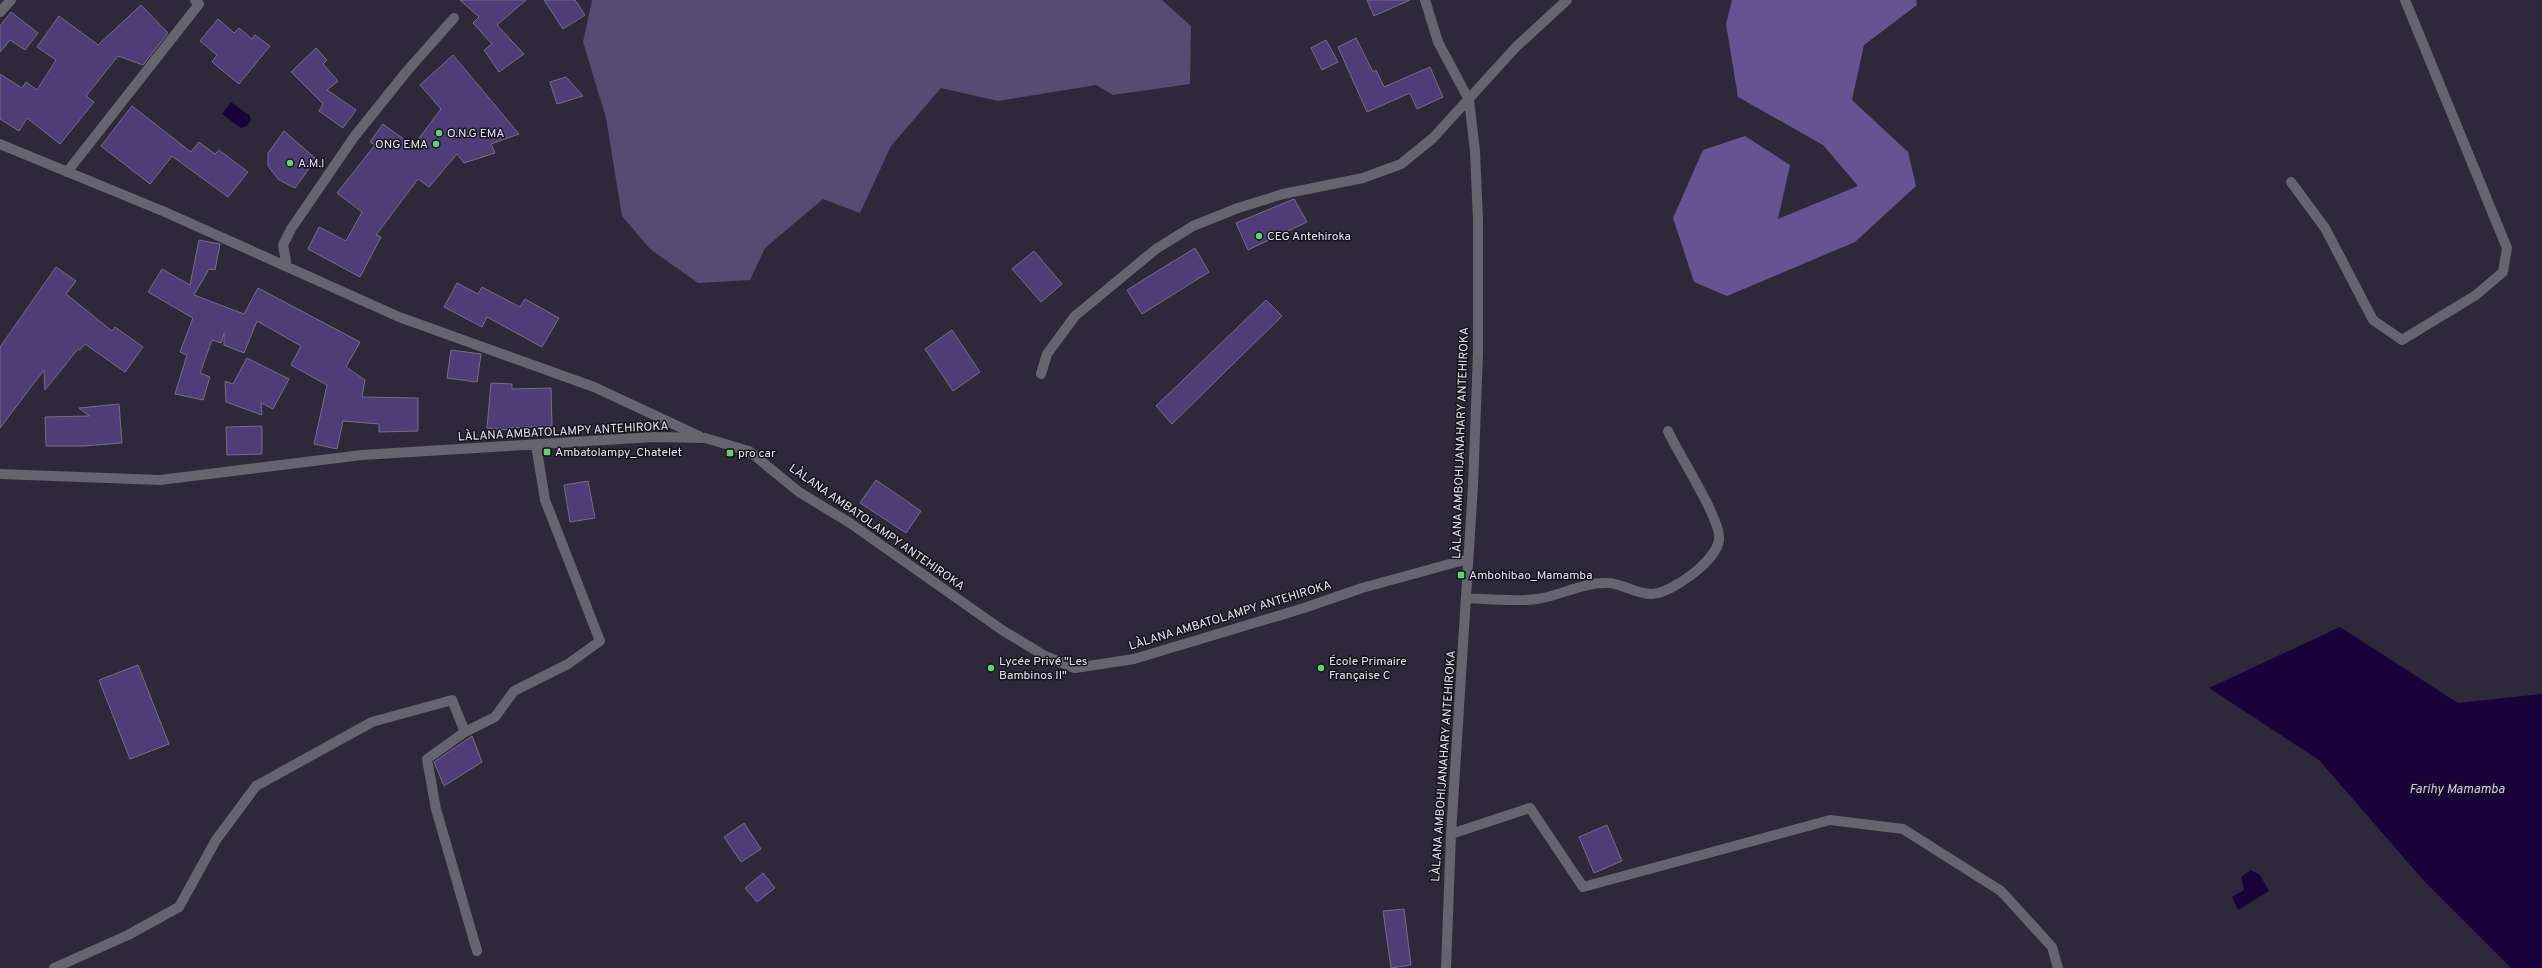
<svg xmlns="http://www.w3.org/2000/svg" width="2542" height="968" viewBox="0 0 2542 968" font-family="Overpass,sans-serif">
<rect width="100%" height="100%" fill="#2d293b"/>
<!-- green -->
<path fill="#564c73" d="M592 0H1162L1191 26 1190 84 1113 95 1096 85 998 101 941 88 891 146 860 213 823 199 765 248 750 280 698 283 650 249 622 216 606 118 583 42Z"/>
<!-- forest -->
<path fill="#655491" d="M1732 0H1916L1917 5 1864 45 1852 100 1908 152 1916 186 1855 242 1727 296 1694 282 1673 218 1703 150 1745 136 1790 165 1778 219 1858 186 1823 145 1738 97 1726 24Z"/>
<!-- water -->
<path fill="#190239" d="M231 102 250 116 251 120 247 126 241 128 222 114Z
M2340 627 2458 703 2542 694V968H2511L2425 882 2319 760 2209 688Z
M2251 870 2260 875 2269 891 2238 910 2232 897 2244 890 2241 877Z"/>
<!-- building -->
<path fill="#4f3d78" stroke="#746f85" d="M460 0H526L497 25 524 54 499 72 484 50 492 44 473 23 479 17Z
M544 0H575L585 15 563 29Z
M1367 0H1410L1374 16Z
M141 5 168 33 143 65 118 56 86 96 94 102 60 144 27 118 19 131 0 119V74L22 88 26 82 37 90 56 60 37 47 59 16 98 45Z
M11 12 38 33 25 50 10 40 0 52V26Z
M218 19 234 33 239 28 252 39 255 35 270 46 239 84 212 62 217 55 200 41Z
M1356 38 1373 72 1376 70 1384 87 1430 67 1443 97 1417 109 1410 93 1367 112 1338 47Z
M1326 40 1338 62 1322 70 1311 48Z
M316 48 327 60 323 64 338 81 327 90 356 110 343 128 319 111 323 104 291 72Z
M453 55 519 134 491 144 495 153 464 163 457 154 429 187 418 179 376 235 381 237 360 277 308 249 319 227 346 241 362 212 337 193 375 145 370 142 383 124 413 146 441 109 420 85Z
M566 77 583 96 557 104 550 82Z
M132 106 191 152 199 142 215 154 219 150 248 172 228 197 172 156 150 184 101 146Z
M284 131 316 159 295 188 279 180 268 166V153Z
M1294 199 1307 222 1248 250 1236 223Z
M199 240 220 244 215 270 209 269 194 295 244 314 258 288 360 342 346 367 365 380 362 397 418 398V431L379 432V424L343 421 337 449 314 444 327 385 291 365 301 346 257 321 244 353 224 345V333L221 343 212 340 200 373 210 377 203 400 175 394 187 355 180 352 193 318 148 292 162 269 190 285Z
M1195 248 1209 272 1142 314 1127 290Z
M1034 251 1062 284 1041 302 1012 269Z
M56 267 76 281 66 294 112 331 115 327 143 347 125 372 85 344 80 350 78 349 45 390 44 370 0 428V347Z
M457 283 478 294 482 287 520 307 525 299 559 318 542 347 487 317 482 327 444 307Z
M1266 300 1282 316 1172 424 1156 406Z
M952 330 980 372 953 391 925 349Z
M451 350 481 354 477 382 447 378Z
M247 358 289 379 273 409 261 403 262 415 226 402 225 381 233 384Z
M491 383 512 384V389L551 388 552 426 509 428V430L487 428Z
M119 404 122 443 83 446H46L45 417 89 416 79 408Z
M262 426V454L227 455 226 427Z
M876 480 921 511 906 533 860 503Z
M588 481 595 518 570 522 564 485Z
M138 665 169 744 130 759 99 680Z
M472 736 482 762 444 786 434 762Z
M744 823 761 849 741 862 724 837Z
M1607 825 1622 861 1594 873 1579 837Z
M763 873 775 888 757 902 745 888Z
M1404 909 1411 965 1391 968 1383 911Z"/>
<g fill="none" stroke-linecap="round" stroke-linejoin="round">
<!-- minor -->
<path stroke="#66646e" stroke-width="10" d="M1425 0 1438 42 1469 100 1475 151 1478 220V353L1473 486 1451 834 1446 968
M0 12 11 0
M0 144 165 212 399 317 594 387 699 436
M67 172 199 4 195 0
M2291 182 2325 228 2373 320 2402 340 2476 295 2503 272 2507 248 2405 0
M287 267 283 245 291 229 354 137 407 71 454 18
M1041 374 1047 354 1075 316 1156 249 1193 226 1238 208 1283 194 1363 178 1401 164 1433 138 1516 47 1567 0
M0 474 160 480 362 455 654 437 705 438 749 451 799 492 850 523 1002 630 1045 656 1075 668 1134 659 1304 608 1362 588 1468 559
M1467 598C1490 599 1514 602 1537 599 1560 596 1583 582 1607 583 1622 583 1636 594 1651 594 1671 594 1716 561 1719 540 1722 520 1678 454 1668 431
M465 732 495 717 514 691 568 664 600 641 545 500 536 445
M1451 834 1530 808 1583 887 1830 820 1903 829 2001 891 2052 947 2058 968
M54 968 128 935 179 907 216 840 256 786 372 722 452 700 465 732 427 759 436 809 477 951"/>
</g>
<!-- markers -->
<g fill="#60d56b" stroke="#15131b" stroke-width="1.5">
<circle cx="439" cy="133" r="4"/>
<circle cx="436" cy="144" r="4"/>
<circle cx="290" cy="163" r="4"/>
<circle cx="1259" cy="236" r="4"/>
<rect x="543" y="448" width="8" height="8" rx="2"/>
<rect x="726" y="449" width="8" height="8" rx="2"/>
<rect x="1457" y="571" width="8" height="8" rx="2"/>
<circle cx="991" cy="668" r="4"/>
<circle cx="1321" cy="668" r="4"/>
</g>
<g text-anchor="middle" stroke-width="3" stroke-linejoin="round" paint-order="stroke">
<!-- poi labels -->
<g font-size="12" fill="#e7e4f0" stroke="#15131b" text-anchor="start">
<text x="447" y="137">O.N.G EMA</text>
<text x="428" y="148" text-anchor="end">ONG EMA</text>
<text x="298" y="167">A.M.I</text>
<text x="1267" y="240">CEG Antehiroka</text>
<text x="555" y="456">Ambatolampy_Chatelet</text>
<text x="738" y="457">pro car</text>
<text x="1469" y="579">Ambohibao_Mamamba</text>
<text x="999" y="665">Lycée Privé "Les<tspan x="999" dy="14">Bambinos II"</tspan></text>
<text x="1329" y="665">École Primaire<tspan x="1329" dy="14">Française C</tspan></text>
</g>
<!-- street labels -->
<g font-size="12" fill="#e7e4f0" stroke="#15131b">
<text transform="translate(563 431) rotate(-3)" y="4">LÀLANA AMBATOLAMPY ANTEHIROKA</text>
<text transform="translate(1460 443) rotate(-88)" y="4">LÀLANA AMBOHIJANAHARY ANTEHIROKA</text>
<text transform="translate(877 527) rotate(35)" y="4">LÀLANA AMBATOLAMPY ANTEHIROKA</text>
<text transform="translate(1230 615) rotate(-17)" y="4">LÀLANA AMBATOLAMPY ANTEHIROKA</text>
<text transform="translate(1443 766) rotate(-86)" y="4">LÀLANA AMBOHIJANAHARY ANTEHIROKA</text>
</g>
<!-- water labels -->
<g font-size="13" font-style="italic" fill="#d0c4fa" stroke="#15131b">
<text x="2457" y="793">Farihy Mamamba</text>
</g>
</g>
</svg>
